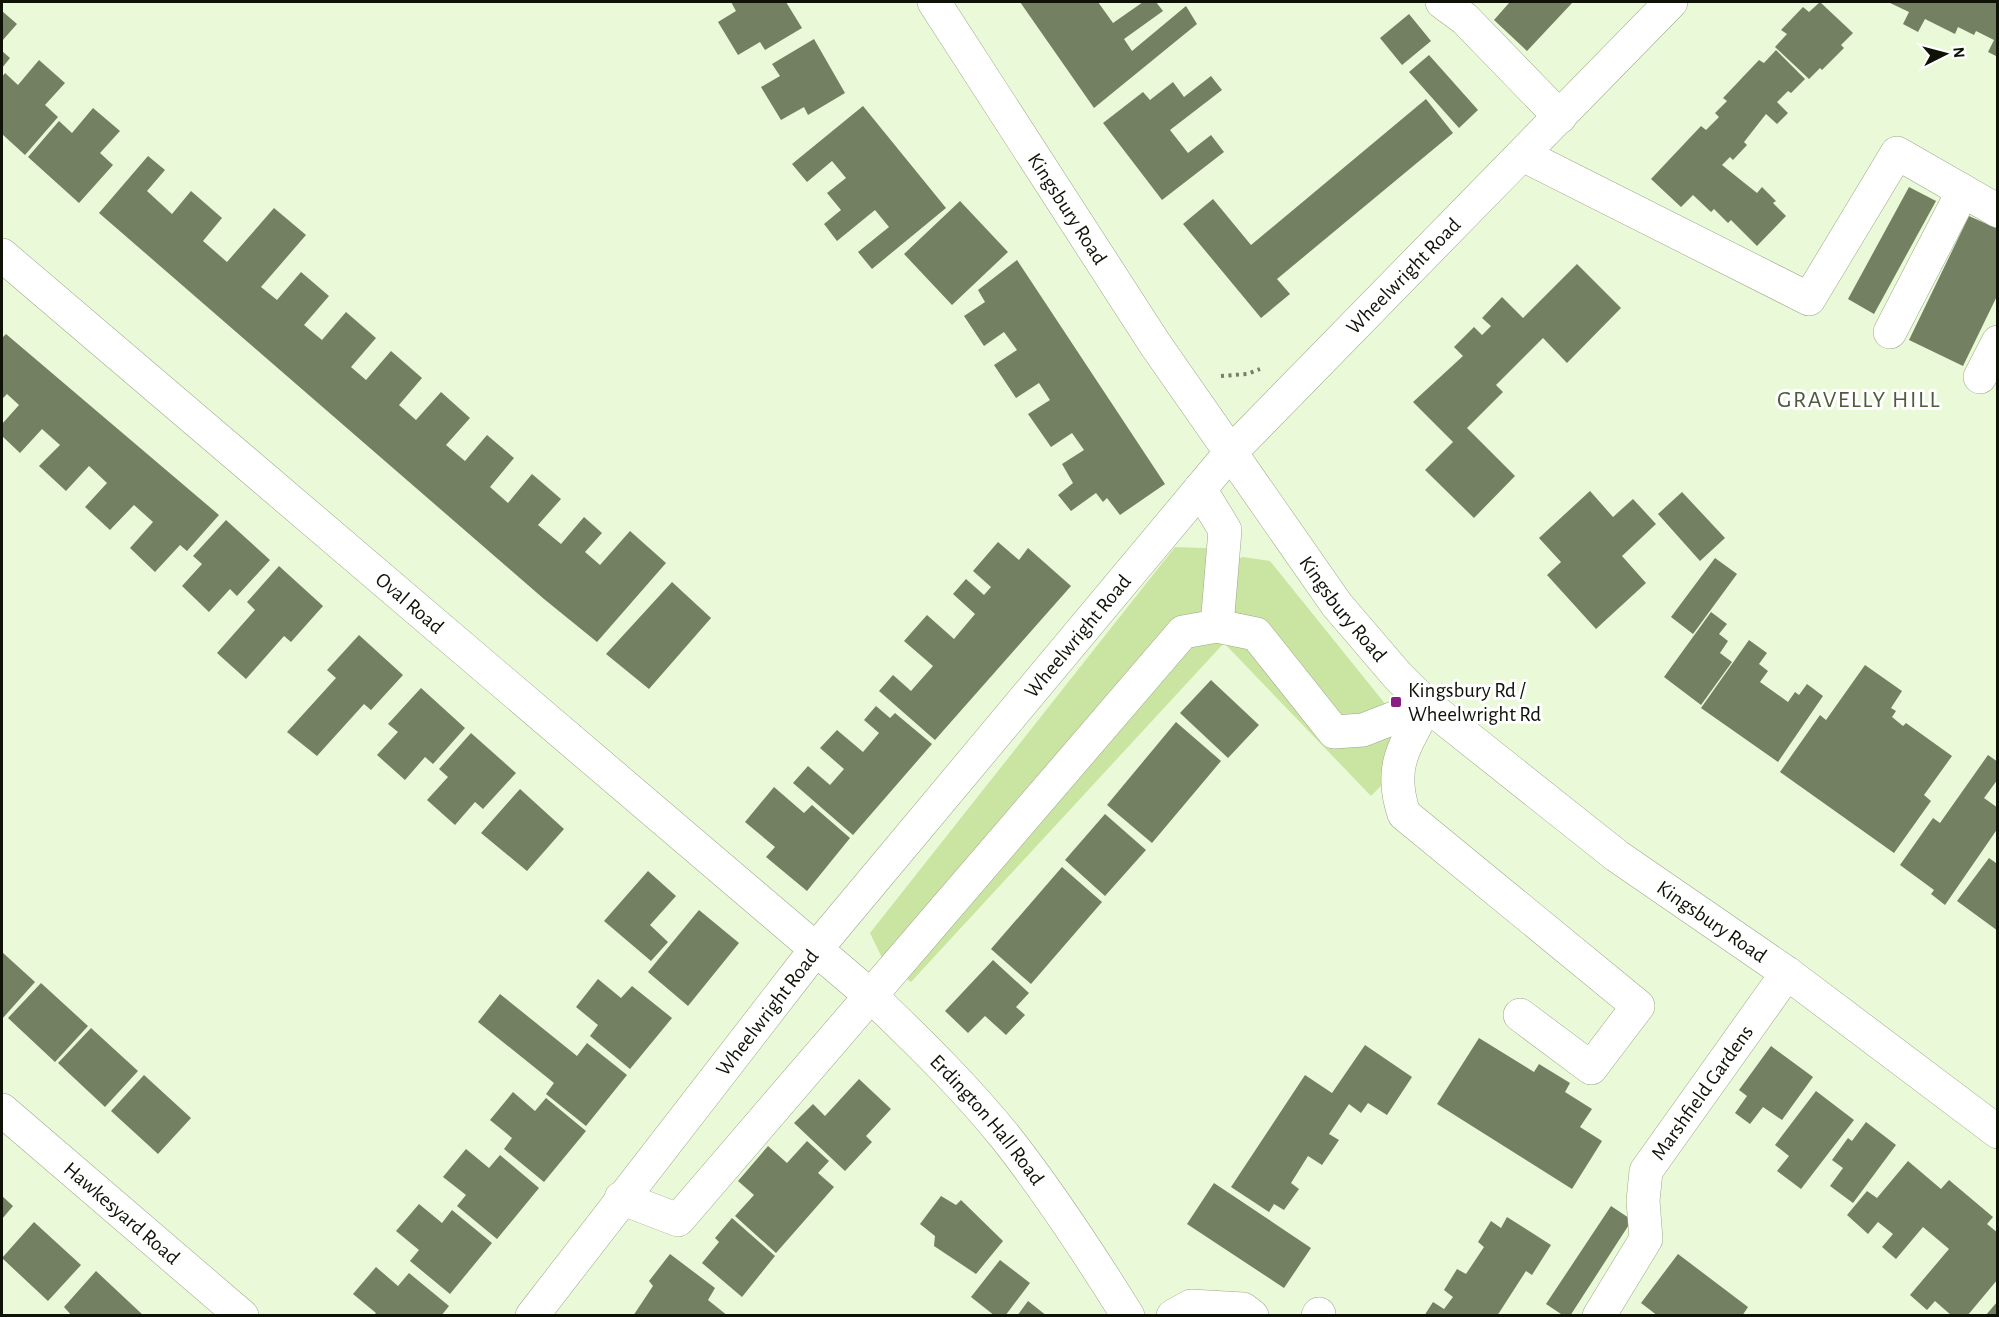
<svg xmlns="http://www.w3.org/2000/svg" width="1999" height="1317" viewBox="0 0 1999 1317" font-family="'Alegreya Sans',sans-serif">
<rect width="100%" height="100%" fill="#eaf9d7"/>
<!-- green -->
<path fill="#c9e5a1" d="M1175 547 1205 548 1234 560 1243 557 1270 561 1420 747 1371 796 1224 643 911 982 885 964 870 933Z"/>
<!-- building -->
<path fill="#738061" d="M731 2H786L802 28 765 50 760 42 738 55 718 22 736 11Z
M1020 2H1098L1113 23 1143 2H1156L1163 11 1124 39 1132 51 1186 6 1197 24 1094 108Z
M1507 2H1573L1527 51 1494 20 1509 3Z
M1820 2 1853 33 1841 45 1844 48 1822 70 1820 68 1809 79 1775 47 1787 34 1781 30 1803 7 1809 12Z
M1888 2H1998V57L1988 52 1994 40 1976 31 1974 35 1958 27 1955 34 1925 19 1918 32 1903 24 1909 12Z
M2 11 17 24 2 41Z
M1409 14 1431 41 1402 65 1380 38Z
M814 39 845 93 808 115 804 107 781 120 761 87 780 76 772 64Z
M1776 50 1805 79 1791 93 1788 91 1777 102 1788 113 1777 124 1766 114 1744 142 1747 145 1733 160 1730 157 1722 165 1757 193 1762 187 1776 201 1773 203 1786 216 1757 246 1731 220 1728 223 1714 209 1711 212 1693 195 1681 207 1651 179 1701 126 1706 130 1719 117 1715 113 1727 101 1723 98 1759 60 1764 63Z
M2 51 10 58 2 68Z
M1429 55 1478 110 1459 128 1409 72Z
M39 60 65 83 45 105 58 117 25 155 2 134V77L5 73 18 85Z
M1211 76 1222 90 1170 130 1188 153 1211 135 1224 152 1162 200 1103 123 1143 92 1150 100 1173 82 1184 97Z
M1426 99 1453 133 1277 279 1290 294 1261 318 1183 224 1213 199 1251 245Z
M863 106 946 208 872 269 858 252 889 227 875 210 837 241 824 224 841 210 827 193 846 178 832 161 807 182 792 164Z
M93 108 120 131 100 153 113 165 79 203 28 157 59 121 72 133Z
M148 156 165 170 147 191 172 214 191 191 222 218 203 241 227 262 274 208 306 235 261 287 277 300 301 272 329 296 304 325 322 340 346 312 376 338 351 367 366 380 391 351 422 378 399 405 416 420 441 392 470 418 446 445 465 461 487 435 514 458 490 487 508 503 532 474 561 499 538 525 561 544 584 517 602 533 585 552 600 565 630 531 666 563 597 642 544 599 99 213Z
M1909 187 1936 201 1874 314 1848 299Z
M960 201 1008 252 952 305 904 254Z
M1969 216 1998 229V294L1963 366 1909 340Z
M1017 260 1165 484 1120 515 1107 498 1103 502 1096 493 1071 511 1058 495 1073 483 1062 464 1084 450 1072 433 1051 447 1028 414 1050 400 1039 383 1016 398 994 365 1017 350 1004 332 984 346 964 316 985 302 978 290Z
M1577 264 1621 308 1567 363 1543 338 1496 385 1503 392 1467 428 1515 476 1474 518 1425 470 1453 442 1413 402 1463 356 1454 347 1474 327 1482 335 1491 326 1482 318 1502 297 1523 318Z
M6 334 219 515 187 551 180 545 155 572 130 548 153 522 134 505 110 530 85 507 107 483 89 466 66 491 39 466 60 445 42 429 20 453 2 436V424L19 405 7 394 2 399V338Z
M1590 491 1613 517 1633 499 1656 524 1622 556 1646 583 1596 629 1547 575 1561 562 1539 538Z
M1682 492 1725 538 1700 561 1658 514Z
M226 520 270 560 237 596 230 589 209 612 182 586 202 564 193 556Z
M998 542 1019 560 1028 548 1071 586 935 740 879 691 893 675 911 691 933 666 904 641 927 615 954 639 975 614 953 594 966 579 984 595 991 587 973 571Z
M1715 558 1737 574 1693 634 1671 617Z
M279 566 323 606 291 642 284 636 246 679 217 653 255 610 247 602Z
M672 582 711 618 649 689 606 654Z
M1711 612 1727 624 1719 634 1728 641 1720 653 1732 662 1701 705 1664 677Z
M359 635 403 675 371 710 364 704 317 756 287 732 336 678 327 670Z
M1749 640 1767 653 1759 664 1768 671 1760 682 1788 702 1795 692 1799 695 1807 684 1823 696 1778 762 1701 708Z
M1865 665 1902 691 1891 708 1896 711 1892 717 1903 726 1906 723 1952 756 1924 795 1931 801 1894 853 1780 772 1820 715 1826 720Z
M1211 680 1259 725 1228 758 1180 713Z
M421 688 465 728 433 764 425 757 405 780 377 755 398 732 388 724Z
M876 706 890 718 895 713 932 744 853 835 793 783 808 766 830 785 844 769 820 748 837 730 863 752 879 733 864 720Z
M1176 722 1221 761 1152 843 1107 805Z
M471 733 516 773 483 809 475 802 455 825 427 800 448 777 439 769Z
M1988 755 1998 762V779L1984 798 1998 808V828L1945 905 1931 894 1934 890 1900 865 1933 818 1940 823Z
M774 787 804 813 812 805 850 838 807 891 766 857 775 847 745 822Z
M520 789 564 829 527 871 481 833Z
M1105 814 1146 850 1105 896 1065 860Z
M1989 858 1996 863 1998 861V931L1957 901Z
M1062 867 1102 902 1031 984 991 949Z
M648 871 676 896 650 925 668 942 651 961 604 921Z
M699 910 739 943 688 1006 648 972Z
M2 952 35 982 2 1019Z
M993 960 1029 993 1016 1007 1025 1015 1006 1035 985 1016 968 1033 945 1011Z
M598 979 621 998 632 986 672 1018 630 1069 590 1036 598 1025 576 1007Z
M41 983 88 1026 55 1062 8 1018Z
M500 994 577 1056 587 1043 627 1075 586 1126 546 1094 554 1083 478 1022Z
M91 1028 138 1071 105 1107 58 1063Z
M1479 1038 1534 1072 1539 1064 1570 1083 1565 1092 1592 1109 1580 1127 1602 1141 1572 1189 1437 1104Z
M1365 1045 1412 1077 1387 1115 1368 1103 1361 1113 1349 1104 1329 1134 1339 1140 1322 1165 1308 1156 1291 1183 1299 1189 1284 1210 1274 1204 1269 1212 1231 1187 1305 1075 1332 1093Z
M1771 1046 1813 1077 1782 1120 1763 1107 1750 1124 1735 1113 1747 1096 1739 1090Z
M144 1075 191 1118 158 1154 111 1111Z
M859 1079 891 1109 866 1136 872 1142 845 1171 794 1123 813 1104 825 1116Z
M1816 1091 1854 1120 1801 1189 1777 1171 1789 1156 1775 1145Z
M513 1092 535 1111 546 1098 586 1131 544 1182 504 1149 512 1138 490 1120Z
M1866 1122 1896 1145 1853 1203 1830 1186 1843 1168 1832 1160 1848 1138 1852 1141Z
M807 1141 829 1161 818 1173 834 1187 776 1253 735 1216 754 1195 738 1181 768 1146 787 1163Z
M466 1149 489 1168 500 1155 539 1188 497 1239 457 1206 466 1195 443 1177Z
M1908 1161 1941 1189 1949 1180 1993 1217 1987 1224 1998 1233V1279L1967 1316H1952L1935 1301 1927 1310 1910 1295 1949 1249 1923 1227 1896 1259 1882 1247 1893 1234 1878 1222 1868 1234 1847 1215 1867 1191 1877 1198Z
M1214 1183 1311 1248 1284 1288 1187 1224Z
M2 1196 13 1206 2 1219Z
M941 1196 956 1205 961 1200 1003 1241 976 1274 934 1246 935 1236 920 1224Z
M419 1204 442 1223 452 1210 492 1243 450 1294 410 1261 419 1250 396 1231Z
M1611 1206 1632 1220 1570 1316H1564L1546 1304Z
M1507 1217 1551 1245 1532 1275 1526 1271 1497 1316H1424L1433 1302 1444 1309 1453 1297 1444 1290 1457 1269 1466 1274 1484 1247 1478 1242 1491 1221 1501 1228Z
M732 1218 775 1256 742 1297 702 1263 719 1242 715 1238Z
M34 1222 81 1265 48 1301 2 1258Z
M670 1254 715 1288 708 1300 728 1316H633L653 1286 649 1281Z
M1678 1254 1748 1307 1742 1316H1658L1641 1303Z
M1000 1260 1030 1283 1005 1316H995L971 1297Z
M376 1267 398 1286 409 1273 449 1306 441 1316H373L376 1313 353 1294Z
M96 1271 144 1316H72L64 1307Z
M1028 1301 1047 1316H1017Z
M1998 1301V1316H1985Z"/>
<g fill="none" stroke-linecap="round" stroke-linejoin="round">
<!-- minor casing -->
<g stroke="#9ba989" stroke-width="34">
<g id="minor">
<path id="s1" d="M934 2 1155 344 1337 605 1397 675 1427 705 1617 856 1787 973 1998 1132"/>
<path d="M1442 2 1465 19 1560 117"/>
<path d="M1523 155 1809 299 1897 153 1998 211"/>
<path id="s2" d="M2 255 872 997C919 1042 966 1088 1007 1139 1051 1195 1090 1255 1128 1316"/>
<path d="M1890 332 1963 191"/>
<path d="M1980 377 1998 342"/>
<path d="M1200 489 1225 530 1217 626"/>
<path d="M1427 705C1405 746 1388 766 1404 814L1638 1006 1591 1068 1520 1015"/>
<path id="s3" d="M2 1110 242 1316"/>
<path d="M621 1198 678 1220 1183 632 1217 626 1256 634 1334 732 1363 730 1427 705"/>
<path id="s4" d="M532 1316 816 949 1231 452 1671 2"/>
<path d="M1173 1316 1191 1306 1243 1309 1252 1316"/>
<path d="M1318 1316 1319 1314"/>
<path id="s5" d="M1599 1316 1646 1239 1643 1201 1646 1171 1787 973"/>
</g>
</g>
<!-- path -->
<path stroke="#767f69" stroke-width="4" stroke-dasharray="3 4.5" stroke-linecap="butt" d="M1221 376 1247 374 1260 369"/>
<!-- minor -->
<use href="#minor" stroke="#fff" stroke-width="33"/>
</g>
<!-- markers -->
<rect fill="#891e83" stroke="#fff" stroke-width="2" x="1390" y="696" width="12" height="12" rx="3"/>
<g text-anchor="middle" stroke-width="6" stroke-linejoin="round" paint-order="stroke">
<!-- street labels -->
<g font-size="21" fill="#0e1207" stroke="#fff">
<text dy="7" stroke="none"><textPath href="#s1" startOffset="246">Kingsbury Road</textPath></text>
<text dy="7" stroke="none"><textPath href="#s4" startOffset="1358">Wheelwright Road</textPath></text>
<text dy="7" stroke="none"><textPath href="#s2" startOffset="536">Oval Road</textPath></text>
<text dy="7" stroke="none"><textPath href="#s1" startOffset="732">Kingsbury Road</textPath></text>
<text dy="7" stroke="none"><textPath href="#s4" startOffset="872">Wheelwright Road</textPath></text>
<text dy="7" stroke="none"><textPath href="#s1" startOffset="1218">Kingsbury Road</textPath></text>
<text dy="7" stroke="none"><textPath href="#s4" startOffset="384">Wheelwright Road</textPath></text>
<text dy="7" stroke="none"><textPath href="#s5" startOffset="255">Marshfield Gardens</textPath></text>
<text dy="7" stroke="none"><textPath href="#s2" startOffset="1312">Erdington Hall Road</textPath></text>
<text dy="7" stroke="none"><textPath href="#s3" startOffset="158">Hawkesyard Road</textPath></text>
</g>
<!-- poi labels -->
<g font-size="21" fill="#0e1207" stroke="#fff" text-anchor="start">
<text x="1408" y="697">Kingsbury Rd /<tspan x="1408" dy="24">Wheelwright Rd</tspan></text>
</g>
<!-- quarter labels -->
<g font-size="24" letter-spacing="1.5" fill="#4f5b3e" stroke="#fff">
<text x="1859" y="407">GRAVELLY HILL</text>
</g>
</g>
<!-- border -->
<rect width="1999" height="1317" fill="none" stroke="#0e1207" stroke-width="6"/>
<!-- north arrow -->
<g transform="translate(1945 54) rotate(84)" stroke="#ffffff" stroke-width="4.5" paint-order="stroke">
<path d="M0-4.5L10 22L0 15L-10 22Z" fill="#0e1207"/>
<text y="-9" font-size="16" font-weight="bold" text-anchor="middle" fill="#0e1207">N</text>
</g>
</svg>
